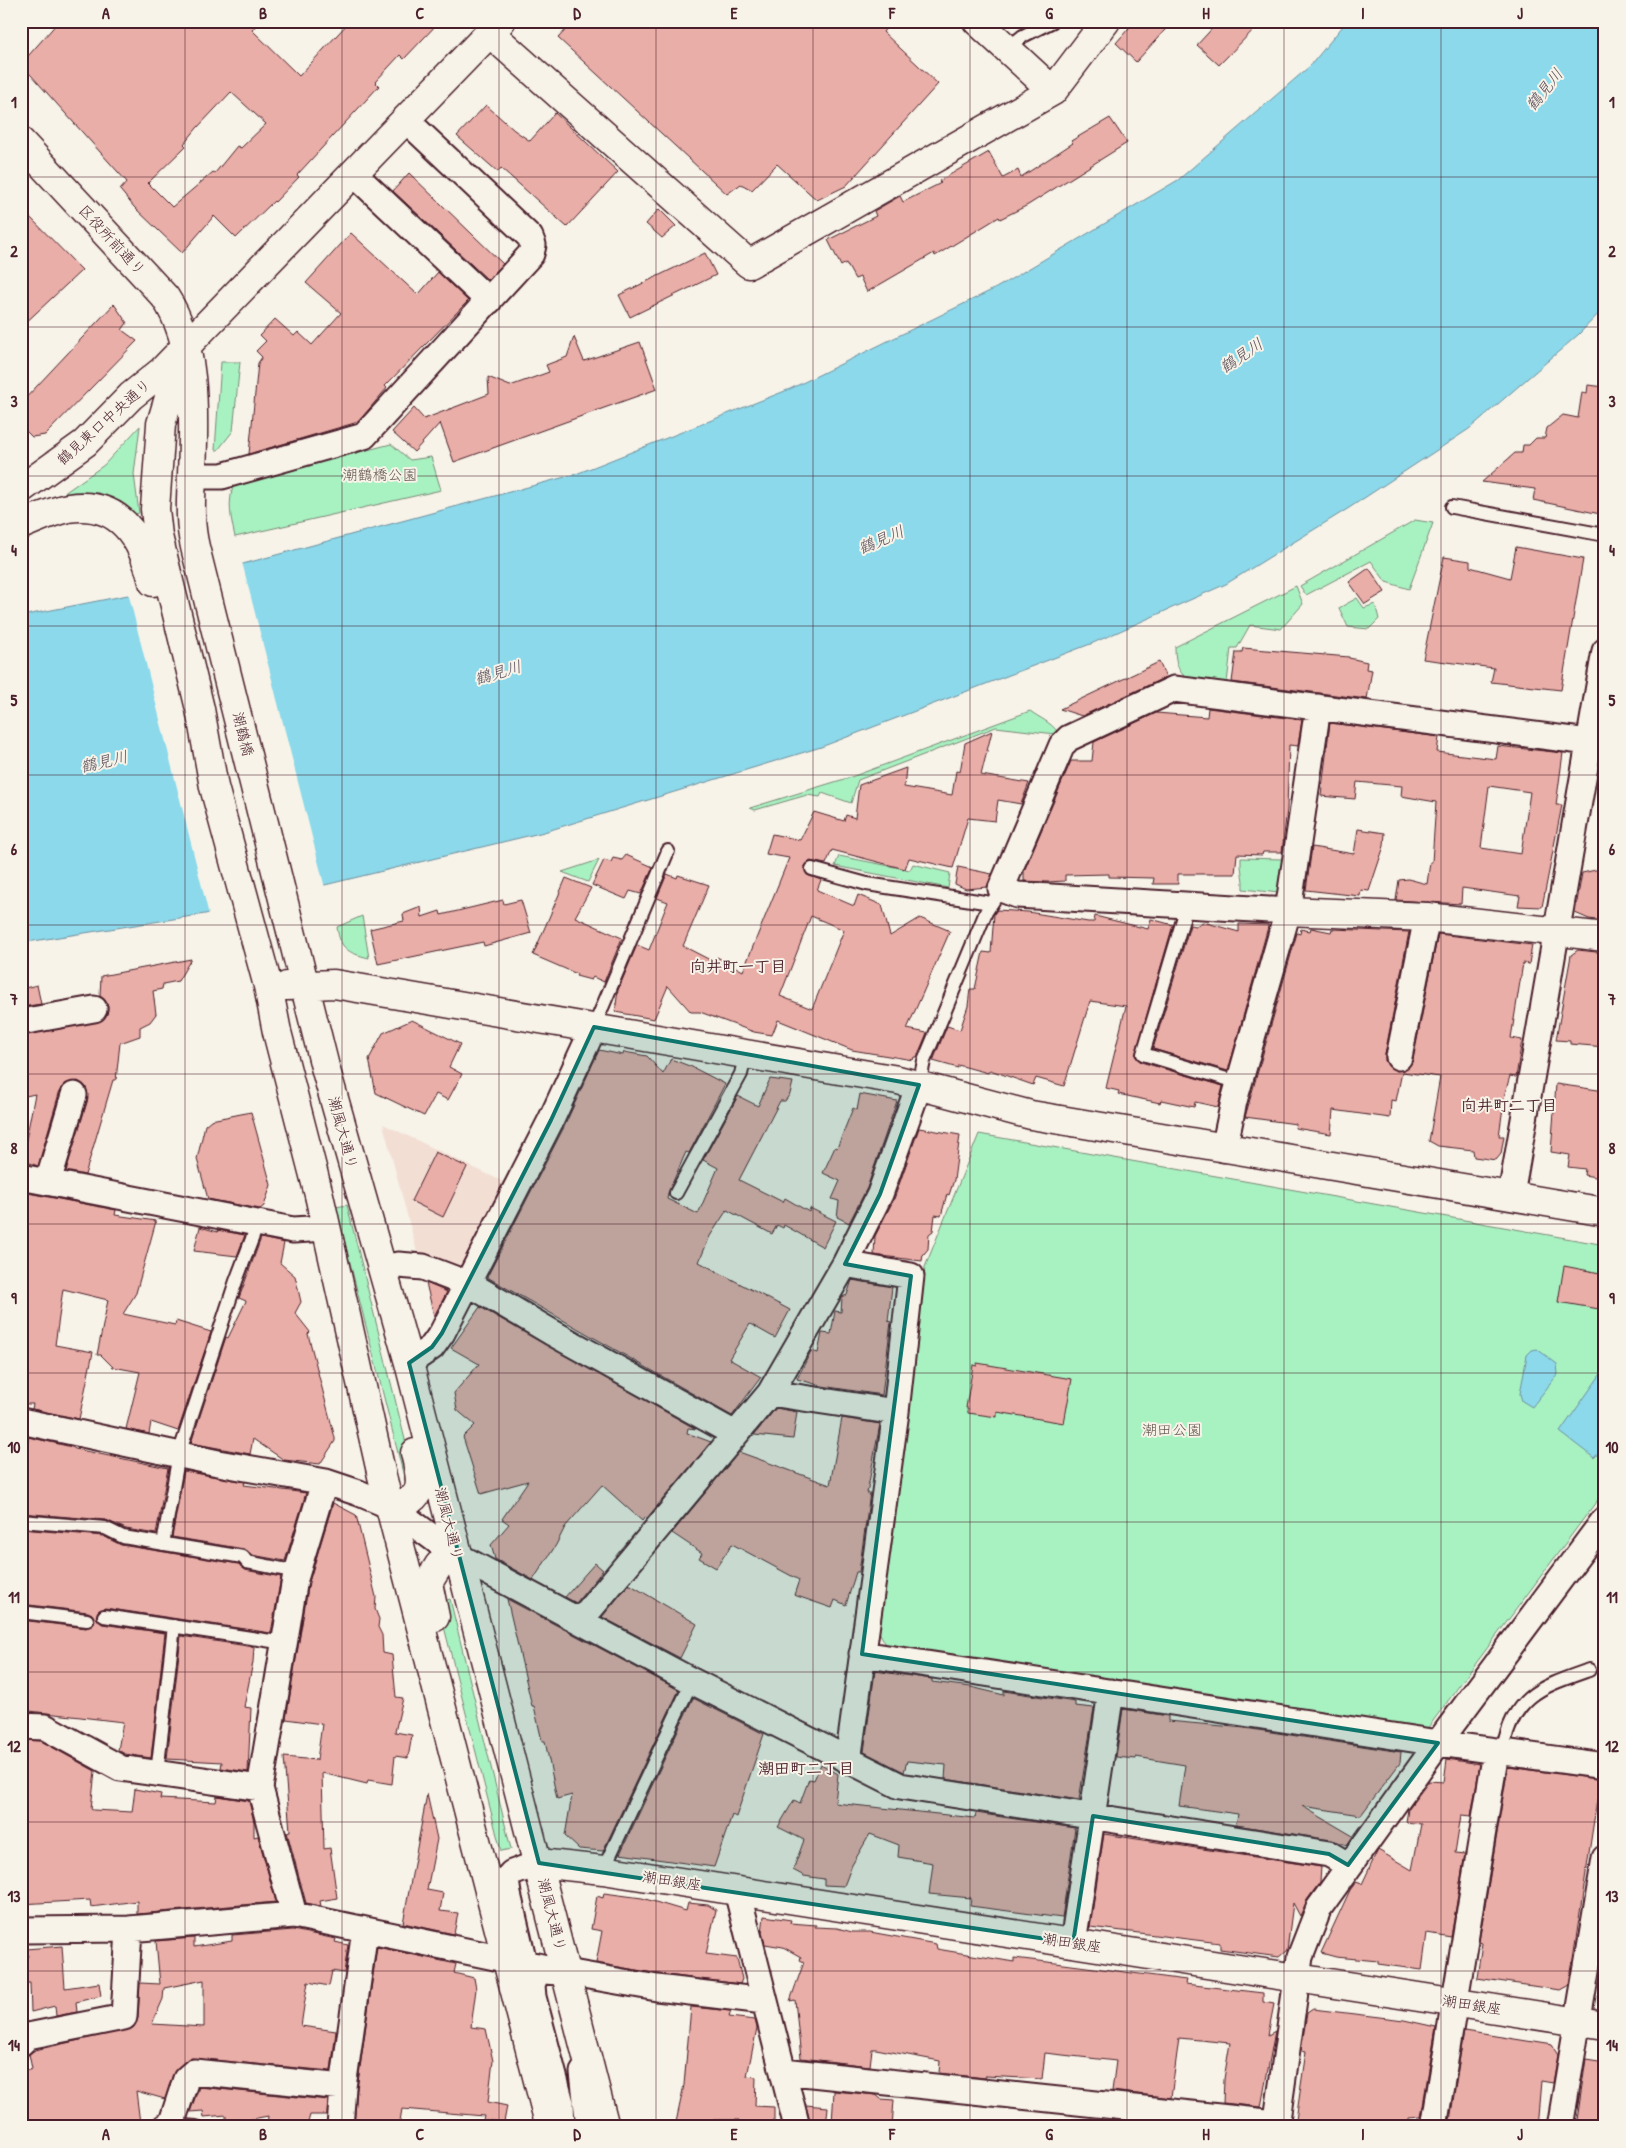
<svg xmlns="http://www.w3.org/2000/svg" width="1626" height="2148" viewBox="0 0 1626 2148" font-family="'Patrick Hand','Klee One',sans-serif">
<rect width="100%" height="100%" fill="#f7f3e8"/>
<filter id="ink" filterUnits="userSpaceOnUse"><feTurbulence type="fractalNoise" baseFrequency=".02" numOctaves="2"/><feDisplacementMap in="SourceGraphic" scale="10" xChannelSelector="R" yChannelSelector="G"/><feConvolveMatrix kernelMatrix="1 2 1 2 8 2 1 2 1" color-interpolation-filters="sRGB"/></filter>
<g filter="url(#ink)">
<!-- built -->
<path fill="#f3ded4" d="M383 1124 508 1184 462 1274 418 1256Z"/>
<!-- green -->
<path fill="#a8f2c1" stroke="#798876" d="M221 362H240L233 431 218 450H215Z
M140 426 134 474 139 513 134 515 53 501 104 465Z
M391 444 410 460 431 457 441 490 235 537C231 518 227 503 234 484Z
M1415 520 1433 523 1409 589 1386 582 1371 561 1306 595 1300 586Z
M1296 586 1303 604 1281 629 1250 625 1237 648H1231L1227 683C1196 683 1175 685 1175 647Z
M1357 598 1364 608 1375 604 1379 619 1369 629 1348 627 1339 608Z
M1030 711C1041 719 1049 721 1058 732L1055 734 996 727 858 780 851 803 822 793 820 797 807 795 755 810 750 808 854 776Z
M839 856 910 870 913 864 950 873 948 888 835 866Z
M1241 858 1282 859 1279 893 1243 889C1244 878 1240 870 1241 858Z
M599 860 588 882 562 872Z
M362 916 369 958C348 953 340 949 337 927Z
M979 1134 1605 1245V1490L1427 1729 888 1648 879 1632 925 1267Z
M347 1205 415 1480 405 1481 336 1207Z
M450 1599 511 1849 501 1851 438 1603Z"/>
<!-- water -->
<path fill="#8bd9ea" stroke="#718f9e" d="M1347 21H1605V307L1579 334 1469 429 1349 508 1226 584 1093 643 821 747 544 832 205 914 21 943V616L128 595 576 474 790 389 996 288 1178 180 1310 66Z
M1537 1349 1557 1364 1558 1374 1532 1407 1522 1401 1520 1394 1527 1355 1532 1350Z
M1605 1368V1446L1594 1458 1560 1432Z"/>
<!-- pier -->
<path fill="#f7f3e8" d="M242 562 325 888 209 915 128 592Z"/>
<!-- building -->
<path fill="#e9aea7" stroke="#4a1f2b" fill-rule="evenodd" d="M59 21H260L252 30 299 76 350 21H440L404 59 400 55 375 82 379 86 297 175 299 177 275 202 274 201 236 238 214 216 182 253 134 207 120 190 127 182 21 64ZM231 92 266 124 241 148 237 146 215 173 213 172 172 207 148 183 186 146 184 144 197 128Z
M574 21H892L883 32 938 84 846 186 817 200 777 164 752 190 741 184 727 194 558 38Z
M1135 21H1173L1136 62 1116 43Z
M1219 21H1262L1219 65 1197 45Z
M486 105 514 130 530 141 555 113 618 172 567 227 501 168 498 172 457 136Z
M1110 118 1127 143 1028 205 1000 219 999 217 935 256 934 253 867 292 860 277 855 279 846 263 841 266 828 240 876 216 874 211 900 196 903 202 941 183 939 181 989 152 1003 178 1018 170 1021 177 1073 143 1071 141Z
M409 173 503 264 488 280 393 191Z
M21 208 82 270 21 327Z
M659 209 676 226 662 238 646 224Z
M351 233 418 295 438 272 468 301 385 386 387 388 358 422 249 454 258 363 262 357 256 351 266 341 260 335 275 319 294 336 298 332 312 345 341 313 306 283Z
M705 253 716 275 630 317 619 295Z
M114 304 127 323 122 330 137 341 45 435 32 437 21 426V403Z
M574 337 584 361 640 342 657 389 454 462 440 423 414 452 392 432 414 408 424 419 489 394 488 377 510 386 549 372 546 365 567 357Z
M1588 385 1605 387V455L1601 484H1605V515L1533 500 1535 489 1482 482 1515 453H1522L1523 445H1529L1536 438H1545L1547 428 1563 415 1578 418 1582 392 1587 393Z
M1516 547 1583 559 1561 690 1491 682 1494 668 1423 659 1444 557 1470 561V567L1510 578Z
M1369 568 1385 592 1365 604 1349 582Z
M1243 648 1349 657V658L1367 662 1366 669 1372 670 1367 699 1232 682 1236 652H1242Z
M1159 662 1166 677 1082 716 1060 709Z
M1208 708 1302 720 1298 746 1289 745 1287 809 1282 852H1263L1262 855 1237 854 1235 874H1178V884H1153L1154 878 1109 877V874L1065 875V881L1048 882 1024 881V871L1071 761H1092L1094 742 1156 713 1207 717Z
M1330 723 1439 737 1437 752 1496 759 1498 746 1563 753 1556 805H1562L1542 907 1518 906 1520 896 1462 888 1461 904 1396 900 1399 880 1408 879 1427 884 1430 862H1432L1436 802 1401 796 1402 786 1357 782 1355 799 1321 796ZM1489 786 1530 792 1521 854 1481 848Z
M992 731 981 775 1029 783 1021 804 998 800 995 821 968 818 953 868 909 858 905 869 832 850 826 864 810 861 804 867 807 875 821 880 817 890 854 906 858 895 882 905 890 936 920 918 950 931 907 1029 927 1033 917 1057H914L913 1060 852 1050 778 1020 772 1035 754 1032 700 1012H691L668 986 654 1019 615 1012 618 990 637 945 649 950 668 902 657 898 667 874 677 878 678 875 709 885 683 946 714 962 717 957 743 971 789 858 766 854 772 834 800 840 814 812 844 821 846 815 855 818 859 785 906 768 904 787 952 795 956 771 960 772 965 743ZM811 916 844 930 812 1009 780 996Z
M1358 829 1385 833 1384 846 1369 891 1361 890 1360 896 1306 890 1312 847 1354 854Z
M626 855 653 867 641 894 630 891 626 899 592 885 604 860 611 862 613 858 622 860Z
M958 867 992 874 987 887 966 889 955 884Z
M1605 868V921L1589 919 1575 913 1582 873Z
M566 878 591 888 575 917 622 938 604 982 593 977 591 980 576 976 577 974 533 955Z
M503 900 504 904 521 900 531 933 484 946 483 942 378 964 370 929 404 921 403 914 421 907 422 917 440 911 441 915Z
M997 910 1028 912 1088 922H1094L1095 916 1148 929 1151 919 1173 925 1135 1056 1141 1062 1223 1086 1218 1107 1195 1102 1194 1107 1161 1100 1160 1103 1118 1094 1119 1091 1106 1088 1126 1006 1090 1001 1064 1086 1036 1078 1033 1085 990 1070 988 1073 958 1065V1068L933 1061 947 1026 960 1030 968 1006 970 989H975L983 952 991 953 994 914Z
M1203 922 1239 932V924L1268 925V927L1228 1071 1153 1049 1190 925 1196 926Z
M1311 928 1331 932 1332 929 1409 932 1385 1054V1061L1389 1067 1397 1071 1409 1067 1413 1060 1438 934 1532 945 1529 964 1523 963 1511 1038 1522 1040 1516 1077 1510 1076 1505 1093 1499 1136H1504L1501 1154 1496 1160 1474 1157 1473 1150 1438 1146 1429 1141 1440 1077 1402 1072 1396 1101 1391 1100 1390 1118 1333 1110 1331 1134 1295 1128 1296 1124 1245 1117 1297 933 1300 934 1301 929 1310 931Z
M1578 950 1605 953V1047L1570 1044V1041L1556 1040 1571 955Z
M191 959 178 981 163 984 162 989 153 991 156 1014 150 1022 140 1027V1036L120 1043 116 1080H113L85 1175 66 1171 88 1099 85 1086 78 1081 65 1084 60 1090 38 1166 22 1160 35 1094 21 1097V1036L103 1020 107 1014 108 1007 105 1000 100 996 101 976Z
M37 985 41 1004 21 1007V989Z
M412 1020 460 1044 449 1067 462 1074 448 1100 436 1094 424 1116 376 1093 369 1059 383 1033Z
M599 1050 623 1055 624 1052 647 1056 663 1074 671 1059 692 1067 725 1084 689 1153 686 1152 668 1193 667 1199 698 1214 718 1168 703 1160 738 1096 758 1106 770 1079 793 1082 790 1094 785 1101H780L739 1180 783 1202 785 1198 809 1212 810 1208 836 1221 823 1247 784 1225 783 1228 777 1225 772 1234 727 1210 710 1236 699 1262 790 1310 775 1338 750 1324 729 1359 761 1377 732 1416 487 1277 564 1127Z
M1556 1084 1605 1091V1153L1601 1178 1584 1175 1585 1169 1568 1167 1570 1155 1551 1152Z
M860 1094 897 1101 867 1188 849 1223 837 1217 839 1201 832 1199 840 1181 823 1173 835 1147 837 1148 853 1108 857 1110Z
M251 1112 271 1185 264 1206 260 1209 208 1199 197 1159 205 1125 211 1120Z
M919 1128 960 1135 954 1180 949 1195 947 1194 941 1216 935 1215 933 1231 929 1234 928 1249 923 1255 922 1261 874 1255 875 1236 894 1199Z
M435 1152 467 1167 443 1217 411 1201Z
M28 1193 116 1210 115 1215 156 1221 136 1293 123 1314 175 1325 176 1321 211 1332 178 1431 151 1422 149 1434 126 1429 140 1372 113 1367 101 1355H97L108 1300 63 1289 55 1345 93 1352 79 1419 32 1409 33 1404H21V1223Z
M200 1227 218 1232 217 1230 245 1235 237 1256 194 1251Z
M261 1238 284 1243 280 1263 295 1276 301 1302 295 1313 310 1332 308 1334 335 1438V1441L320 1464 284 1460 253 1439 250 1454 191 1443 226 1337 228 1338 246 1301 239 1298Z
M1564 1266 1605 1274V1310L1558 1302Z
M852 1280 892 1287 888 1321 891 1322 882 1395 822 1386 797 1379 811 1351 818 1353 822 1333 831 1334 835 1311 841 1312 842 1297 847 1295Z
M426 1283 447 1292 434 1316Z
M480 1307 696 1429 688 1428 687 1433 711 1442 647 1518 645 1517 642 1521 602 1485 565 1527 556 1545 533 1580 495 1559 491 1545 509 1524 502 1519 528 1481 481 1494 463 1437 475 1425 457 1410 454 1393 479 1364 451 1348Z
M977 1363 1072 1379 1064 1423 997 1412V1417L968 1413V1408H966L973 1365 977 1366Z
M776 1408 797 1412 793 1439 754 1435Z
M842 1418 880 1424 867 1493H870L859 1572H856L846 1605 835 1600 832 1608 794 1595 799 1580 732 1544 716 1568 699 1558 702 1553 672 1533 739 1452 830 1485Z
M28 1437 72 1447 75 1449 168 1468 156 1534 126 1529 106 1520 21 1513V1456L24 1442H28Z
M184 1471 245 1482 244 1485 306 1493 285 1561 252 1555 244 1549 172 1537Z
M333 1503 356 1515 376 1597 375 1609 379 1619 378 1627 382 1635 383 1653 392 1655 396 1697 403 1698 395 1732 412 1735 408 1758 395 1756 392 1784 368 1780 367 1784 322 1773 324 1849 330 1848 337 1898 320 1901 321 1906 306 1903 287 1832 290 1831 284 1757 317 1760 322 1724 286 1719 309 1582Z
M21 1529 103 1536 121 1545 239 1564 245 1570 281 1577 271 1633 105 1608 98 1611 96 1618 102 1624 165 1633 151 1758 125 1754 118 1750 123 1722 21 1710V1620L86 1628 93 1625 95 1620 92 1614 88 1612 21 1604Z
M595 1563 603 1570 576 1603 565 1597Z
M629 1584 697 1624 680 1658 602 1617Z
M507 1599 679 1690 603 1851 579 1849 565 1836 572 1795 557 1799 545 1741H542L534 1706H532Z
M181 1636 254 1647 253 1662 244 1707 251 1708 248 1772 221 1768 222 1762 167 1759Z
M875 1671 932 1679V1682L971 1687 1004 1695V1691L1075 1702V1706L1094 1708 1079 1800 945 1779 946 1765 907 1761 904 1772 864 1752Z
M693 1698 764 1734 736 1817 732 1815 714 1867 620 1854Z
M1123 1709 1168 1716V1721L1245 1728 1401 1752 1400 1763 1361 1815 1302 1806 1353 1836 1347 1845 1331 1840 1236 1825 1238 1814 1179 1806 1185 1765 1136 1757V1759L1116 1757Z
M21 1740 41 1741 95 1771 91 1809 93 1810 132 1812 135 1789 161 1794 160 1799 216 1802 217 1796 249 1801 254 1822V1837L258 1836 276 1902 137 1914V1901L91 1907 90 1900 21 1904Z
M1447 1759 1480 1764 1471 1816 1461 1815 1455 1853 1465 1854 1451 1937 1427 1933 1422 1970 1378 1964V1961L1336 1957 1321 1953 1350 1890 1356 1882 1362 1884 1378 1850 1412 1870 1421 1824 1406 1822 1408 1809 1429 1781 1444 1782Z
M821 1764 838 1774 835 1803 975 1818 976 1813 1075 1828 1062 1918 970 1906 971 1898 929 1894 933 1863 898 1857 899 1845 870 1834 852 1865 844 1886 824 1885V1879L804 1876 793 1870 804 1840 778 1827 794 1800 800 1803 809 1779 814 1780Z
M1508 1767 1603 1780 1600 1801 1597 1800 1569 1985 1560 1990 1477 1978 1482 1943 1479 1942Z
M427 1794 437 1839 427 1890 443 1893 440 1911 458 1913 454 1934 403 1923Z
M1104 1834 1321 1867 1320 1882 1307 1900 1300 1916 1293 1903 1287 1950 1279 1957 1220 1949V1943L1090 1927Z
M604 1893 642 1898 686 1911 688 1903 708 1905 716 1910 706 1954 737 1958 742 1979 740 1984 659 1974 596 1963 602 1931 591 1929 597 1896 603 1898Z
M764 1916 791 1920 790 1923 816 1925 815 1927 837 1928 852 1932H870L936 1944 937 1949 1014 1962V1958L1056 1963 1186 1980 1185 1984 1263 1993V2002L1274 2004 1268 2035 1275 2031 1261 2107 1223 2103 1224 2079 1230 2043 1179 2038 1171 2098 1112 2091 1116 2061 1045 2053 1042 2079 985 2076V2078L939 2073 940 2061 876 2049H872L870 2066 801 2058 795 2000 790 2001 804 1962 800 1960 801 1957 783 1947 765 1944 762 1933Z
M293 1930 336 1939 335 1942 348 1945 344 1973 332 1971 329 1986 308 1982 304 2006 301 2026 336 2031 331 2071 190 2058 173 2074 165 2099 136 2091 140 2123 125 2127H21V2073L32 2069 29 2054 35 2050 133 2028 138 2018 140 1983 160 1984 156 1941 194 1938V1947L232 1941V1935ZM204 1980V2027L152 2024 163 1999 164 1988Z
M62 1946 65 1988 99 1983 101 1996 76 2002 77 2012 56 2016 55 2006 31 2012 30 1983H24L22 1969 28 1956 26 1949Z
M377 1947 456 1964 454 1973 474 1978 476 1989 471 2027 486 2029 493 2061 488 2102 507 2106 504 2122 483 2120 484 2116 402 2109 399 2127H354L357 2089Z
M691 2007 731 2011 729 2017 755 2020 757 2028 747 2076 756 2077 755 2106 774 2107V2124L738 2125 739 2120H695L694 2127H675L684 2085Z
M1313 2009 1404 2020 1436 2027 1421 2117 1409 2118 1408 2127H1295L1306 2051 1301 2050 1307 2013Z
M1464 2031 1552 2045 1558 2054 1553 2083 1541 2081 1537 2127H1449Z
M1586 2059 1605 2062V2127H1576Z
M199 2087 328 2100 327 2115H310L307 2126H267L268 2116 226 2124V2115L204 2117 203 2111 190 2112Z
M834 2091 876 2095 881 2099 894 2100 892 2127 832 2123Z
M806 2105 828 2107 826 2127H811Z
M1109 2120 1168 2126 1108 2127Z"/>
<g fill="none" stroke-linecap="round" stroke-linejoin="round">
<!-- service casing -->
<g stroke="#4a1f2b" stroke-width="16">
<path id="service" d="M1007 49 1023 36 1053 21
M1452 507 1605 535
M812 869 867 884 991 903
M1187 906 1143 1054 1240 1083
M594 1027 668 851
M919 1085 924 1061 986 912 1001 889
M676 1193 741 1074 746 1053
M21 1521 105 1528 123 1537 243 1557 247 1562 297 1572
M163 1544 179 1454 236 1281 258 1223
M21 1612 87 1620
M104 1616 285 1643
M1502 1752C1514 1695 1538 1688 1589 1670
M157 1773 174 1626
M603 1870 692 1681
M171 2125 196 2127"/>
</g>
<!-- minor casing -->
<g stroke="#4a1f2b" stroke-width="29">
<path id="minor" d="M353 173 489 301
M192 476H222L364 436 531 254 533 245 530 237 405 119
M1288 911 1017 895 1001 889 1062 745 1069 738 1174 689 1589 742
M21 1022 94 1009
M1399 1057 1427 917
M1224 1149 1234 1101 1288 911 1318 707
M21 1177 293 1230 327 1228
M48 1182 74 1095
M1511 1195 1605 651
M845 1264 911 1276 896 1412 848 1761
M382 1268 398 1265 423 1267 473 1286 551 1332 735 1434
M409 1363 432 1347 442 1333 551 1120 594 1027
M770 1393 896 1412
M21 1421 218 1463 326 1482 359 1493 390 1506 456 1555 692 1681 900 1786 1329 1854 1348 1865
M580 1621 770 1393 845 1264 880 1194 919 1085
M862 1654 1438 1743 1605 1766
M21 1726 45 1727 120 1768 260 1788
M737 1891 797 2127
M294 1915 260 1788 295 1579 320 1496 326 1482
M21 1930 129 1929 294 1915 566 1972 657 1988 764 2001
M1073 1943 1111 1692
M560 1972 543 1971 536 1974 532 1985 533 1997 561 2103 562 2127
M527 1975 508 1894 506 1880 512 1873 539 1863
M21 2043 28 2036 124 2017 129 1929
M783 2071 1276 2123
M583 2072 589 2127
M165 2127 171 2125 186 2079 194 2072 343 2087
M340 2127 343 2087 365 1930
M1276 2127 1300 1957 1319 1908 1438 1743 1605 1519
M1434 2127 1496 1752
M1560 2127 1605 1858"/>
</g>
<!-- tertiary casing -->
<g stroke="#4a1f2b" stroke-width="31">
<path id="tertiary" d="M977 21 1053 91
M490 33 749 264 1053 91 1106 21
M21 142 165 297C198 347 194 417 192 475 191 500 189 522 195 547L325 1067 409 1363 605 2127
M183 351 161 424 155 509 158 536 200 709 214 787 268 986 277 1032 319 1195 382 1476 550 2127
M21 489 85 443 131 396 162 371 501 21
M21 525C36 519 52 511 68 508 120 500 142 538 153 582
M1288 911 1427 917 1605 937
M287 986 334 984 898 1080 1031 1115 1605 1212
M390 1506C427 1502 422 1480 415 1453
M435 1617 428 1583 439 1565 456 1555
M539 1863 603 1870 1605 2026"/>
</g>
<!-- service -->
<use href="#service" stroke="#f7f3e8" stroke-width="12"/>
<!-- minor -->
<use href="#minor" stroke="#f7f3e8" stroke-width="25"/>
<!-- tertiary -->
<use href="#tertiary" stroke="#f7f3e8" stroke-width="28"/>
</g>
</g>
<!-- marked area -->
<path fill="#0f766e" fill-opacity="0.2" stroke="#0f766e" stroke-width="4" stroke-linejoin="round" d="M594 1027 919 1085 880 1194 845 1264 911 1276 862 1654 1438 1743 1348 1865 1329 1854 1093 1816 1073 1943 539 1863 409 1363 432 1347 442 1333 551 1120Z"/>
<!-- grid -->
<path fill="none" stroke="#4a1f2b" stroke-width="1" stroke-opacity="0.55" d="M185 21V2127M342 21V2127M499 21V2127M656 21V2127M813 21V2127M970 21V2127M1127 21V2127M1284 21V2127M1441 21V2127M21 177H1605M21 327H1605M21 476H1605M21 626H1605M21 775H1605M21 925H1605M21 1074H1605M21 1224H1605M21 1373H1605M21 1522H1605M21 1672H1605M21 1822H1605M21 1971H1605"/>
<g text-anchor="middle" stroke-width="4" stroke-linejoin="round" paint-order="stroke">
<!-- street labels -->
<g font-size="15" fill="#4a1f2b" stroke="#f7f3e8">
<text transform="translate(112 240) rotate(47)" y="5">区役所前通り</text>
<text transform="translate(104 422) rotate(-42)" y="5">鶴見東口中央通り</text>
<text transform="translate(243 734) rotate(76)" y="5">潮鶴橋</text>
<text transform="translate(343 1133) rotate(75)" y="5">潮風大通り</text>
<text transform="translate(449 1524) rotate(76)" y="5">潮風大通り</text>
<text transform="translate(672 1881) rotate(9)" y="5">潮田銀座</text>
<text transform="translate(552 1915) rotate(76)" y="5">潮風大通り</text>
<text transform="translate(1072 1943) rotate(9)" y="5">潮田銀座</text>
<text transform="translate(1472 2005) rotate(9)" y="5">潮田銀座</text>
</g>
<!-- park labels -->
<g font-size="15" fill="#625450" stroke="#f7f3e8">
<text x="380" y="480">潮鶴橋公園</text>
<text x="1172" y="1435">潮田公園</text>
</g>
<!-- water labels -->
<g font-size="16" font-style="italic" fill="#5a4e5b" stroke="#f7f3e8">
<text transform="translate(1544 89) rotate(-51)" y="6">鶴見川</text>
<text transform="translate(1241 355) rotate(-34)" y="6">鶴見川</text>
<text transform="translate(881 539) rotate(-23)" y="6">鶴見川</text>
<text transform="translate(498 672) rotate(-16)" y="6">鶴見川</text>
<text transform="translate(104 761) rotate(-13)" y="6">鶴見川</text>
</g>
<!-- neighbourhood labels -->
<g font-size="16" font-weight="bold" fill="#4a1f2b" stroke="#f7f3e8">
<text x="738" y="972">向井町一丁目</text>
<text x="1509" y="1111">向井町二丁目</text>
<text x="806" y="1774">潮田町二丁目</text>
</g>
</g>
<!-- margin -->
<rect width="1626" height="2148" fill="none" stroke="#f7f3e8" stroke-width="55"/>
<rect x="28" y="28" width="1570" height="2092" fill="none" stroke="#4a1f2b" stroke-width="2"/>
<g font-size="16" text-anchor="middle" font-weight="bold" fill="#4a1f2b">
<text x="106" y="19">A</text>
<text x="263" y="19">B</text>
<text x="420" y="19">C</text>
<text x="577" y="19">D</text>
<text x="734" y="19">E</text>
<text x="892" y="19">F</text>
<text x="1049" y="19">G</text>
<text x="1206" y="19">H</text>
<text x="1363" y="19">I</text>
<text x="1520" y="19">J</text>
<text x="14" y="108">1</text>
<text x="1612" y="108">1</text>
<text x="14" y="257">2</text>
<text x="1612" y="257">2</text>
<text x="14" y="407">3</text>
<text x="1612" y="407">3</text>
<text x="14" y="556">4</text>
<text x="1612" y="556">4</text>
<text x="14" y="706">5</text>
<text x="1612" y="706">5</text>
<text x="14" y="855">6</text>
<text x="1612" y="855">6</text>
<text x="14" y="1005">7</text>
<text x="1612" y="1005">7</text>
<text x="14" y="1154">8</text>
<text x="1612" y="1154">8</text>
<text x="14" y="1304">9</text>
<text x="1612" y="1304">9</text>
<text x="14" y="1453">10</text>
<text x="1612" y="1453">10</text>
<text x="14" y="1603">11</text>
<text x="1612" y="1603">11</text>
<text x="14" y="1752">12</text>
<text x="1612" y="1752">12</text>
<text x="14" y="1902">13</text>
<text x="1612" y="1902">13</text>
<text x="14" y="2051">14</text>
<text x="1612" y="2051">14</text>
<text x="106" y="2140">A</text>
<text x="263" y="2140">B</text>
<text x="420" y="2140">C</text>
<text x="577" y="2140">D</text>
<text x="734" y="2140">E</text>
<text x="892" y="2140">F</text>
<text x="1049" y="2140">G</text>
<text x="1206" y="2140">H</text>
<text x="1363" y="2140">I</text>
<text x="1520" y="2140">J</text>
</g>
</svg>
